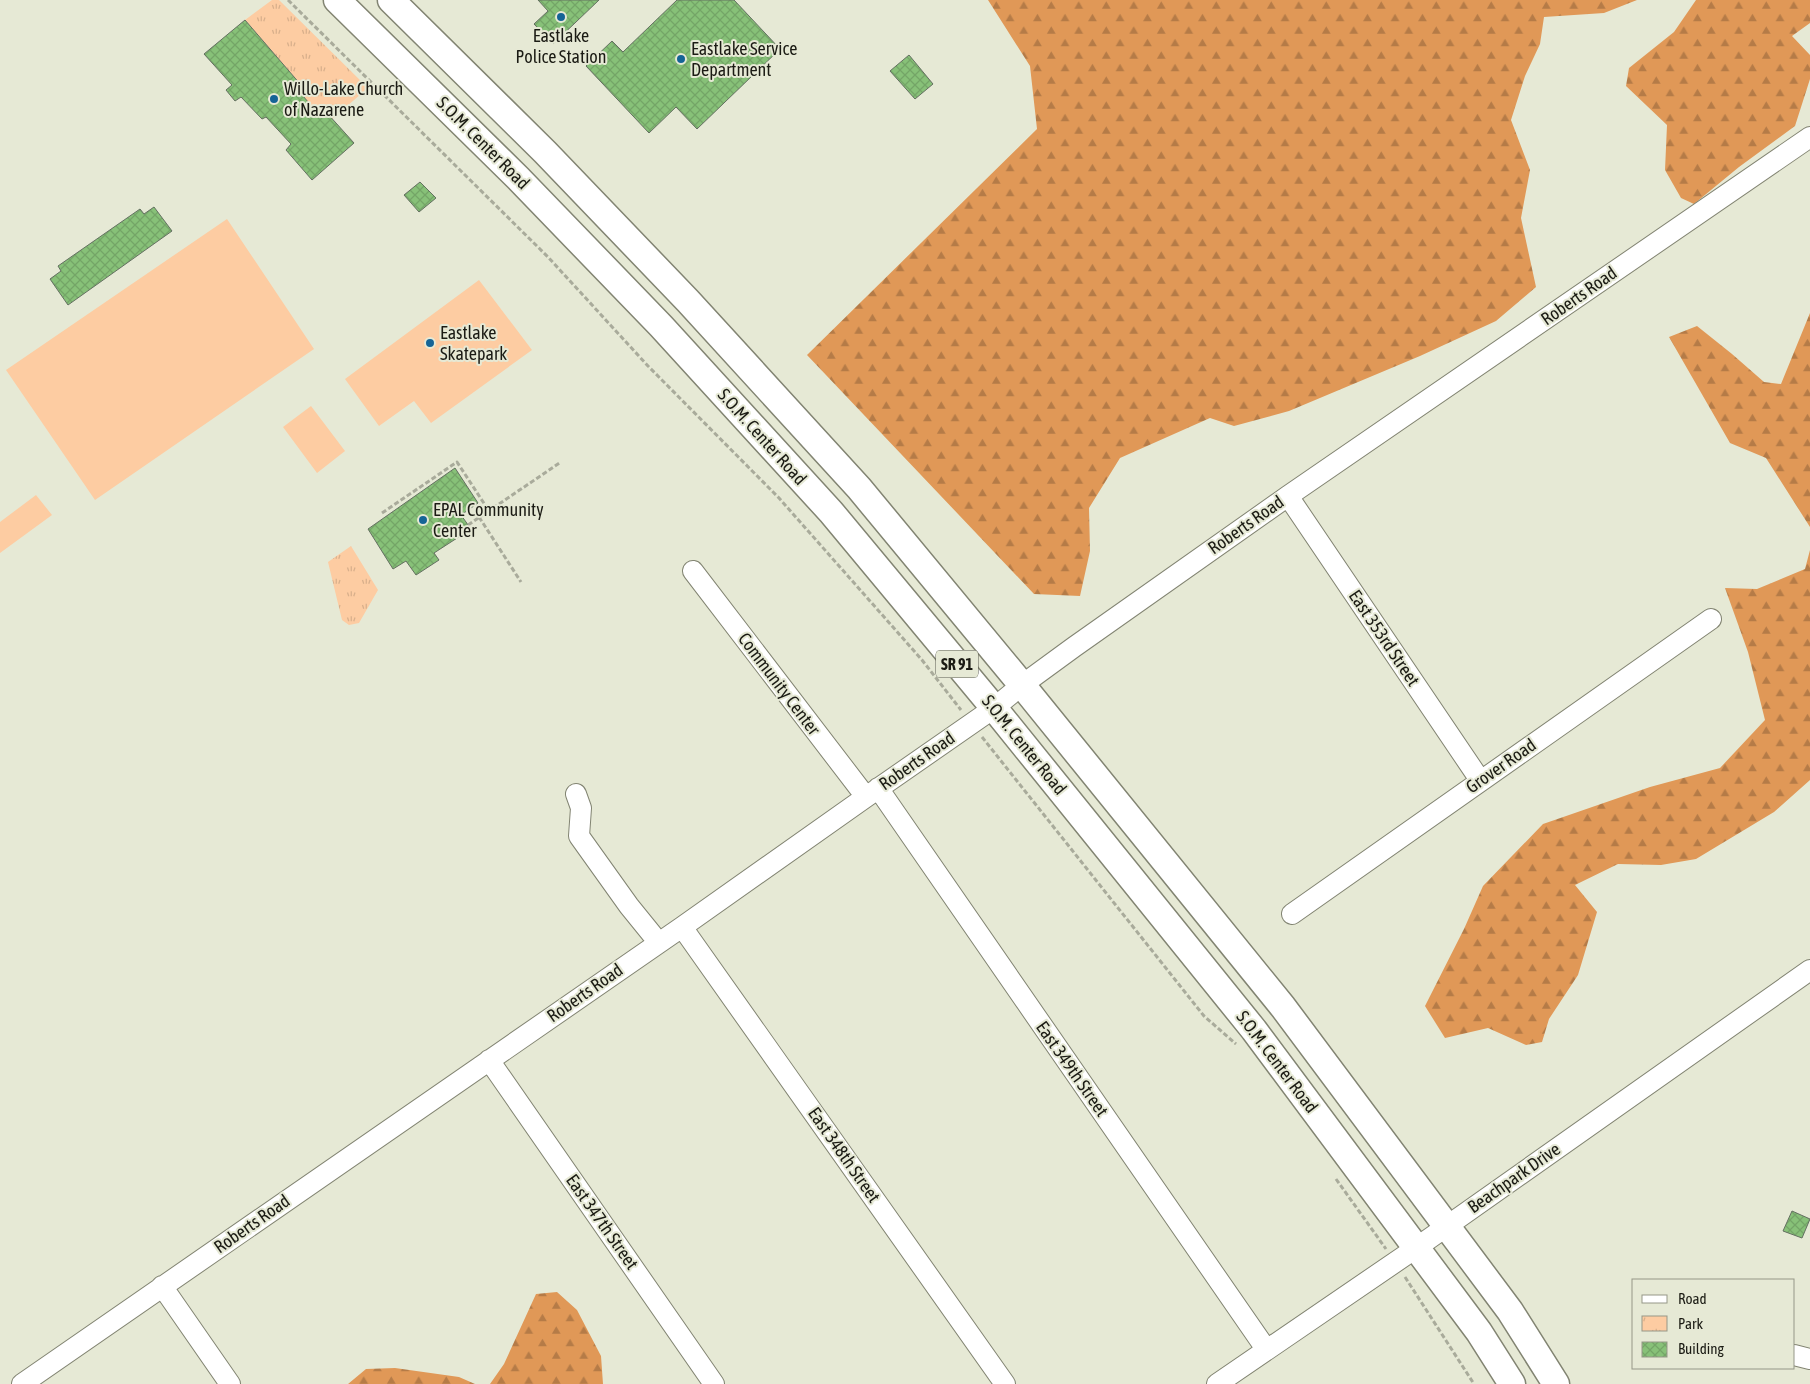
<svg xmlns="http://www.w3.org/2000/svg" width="1810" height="1384" viewBox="0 0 1810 1384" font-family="'Asap Condensed',sans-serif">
<defs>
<pattern id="forest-firs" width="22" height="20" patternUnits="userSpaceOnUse" patternTransform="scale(1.25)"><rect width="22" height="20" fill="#e09857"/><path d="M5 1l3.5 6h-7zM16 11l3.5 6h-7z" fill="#b57b47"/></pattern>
<pattern id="park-tufts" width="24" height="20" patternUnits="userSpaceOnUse" patternTransform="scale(1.25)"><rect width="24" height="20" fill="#fdcca2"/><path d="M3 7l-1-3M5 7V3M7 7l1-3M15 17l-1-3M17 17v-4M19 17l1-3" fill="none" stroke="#d8af8b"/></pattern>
<pattern id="building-cross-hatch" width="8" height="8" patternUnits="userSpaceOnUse" patternTransform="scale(1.25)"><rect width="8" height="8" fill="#87c178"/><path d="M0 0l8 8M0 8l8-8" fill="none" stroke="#74a567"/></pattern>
</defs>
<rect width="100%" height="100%" fill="#e6e9d5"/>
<!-- forest -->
<path fill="url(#forest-firs)" d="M988 0H1637L1604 13 1544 17 1540 44 1525 76 1511 120 1530 170 1521 218 1536 287 1496 321 1420 356 1289 411 1234 426 1210 418 1120 458 1089 508 1090 551 1080 596 1034 594 807 355 1037 129 1030 66Z
M1696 0H1810V23L1792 36 1810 55V79L1795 126 1739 167 1694 204 1681 198 1665 170 1667 125 1626 86 1629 68 1674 32Z
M1810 313V527L1766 458 1730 443 1669 337 1697 326 1732 354 1764 382 1781 384Z
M1810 550V780L1774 812 1696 859 1661 865 1618 864 1575 885 1597 912 1578 975 1549 1019 1542 1042 1526 1045 1488 1028 1445 1038 1425 1006 1464 929 1483 886 1543 824 1650 787 1720 768 1765 720 1748 652 1725 588 1757 589 1805 569Z
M557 1292 577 1310 601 1356 603 1384H490L504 1364 536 1294Z
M395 1368 459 1377 475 1384H348L366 1369Z"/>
<!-- park -->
<path fill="url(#park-tufts)" d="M272 0H279L368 88 332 119 327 113 321 117 297 89 301 85 245 20Z
M351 546 378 590 359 623 349 625 342 620 328 562Z"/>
<!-- pitch -->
<path fill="#fdcca2" d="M227 219 314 349 95 500 6 370Z
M479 280 532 350 431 423 414 401 379 426 345 379Z
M311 406 345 451 317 473 283 427Z
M36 495 52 515 0 553V522Z"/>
<!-- building -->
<path fill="url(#building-cross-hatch)" stroke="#647061" d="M538 0H599L553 44 534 24 548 11Z
M677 0H734L780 49 697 129 676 107 649 133 586 66 612 41 623 52Z
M245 20 301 85 297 89 321 117 327 113 354 143 312 180 286 150 291 144 266 117 262 119 241 97 235 101 226 90 232 85 204 54Z
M909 55 933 84 915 99 890 71Z
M420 182 436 198 419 212 404 195Z
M154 207 172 231 68 305 50 279 61 271 58 266 140 209 144 214Z
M455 468 478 503 461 515 471 529 434 553 439 560 416 575 406 561 393 569 368 529Z
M1792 1211 1810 1219 1802 1238 1783 1231Z"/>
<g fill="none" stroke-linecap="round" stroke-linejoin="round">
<!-- minor casing -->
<g stroke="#828472" stroke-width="22">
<path id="minor" d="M1288 496 1480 780
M693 571 866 797
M878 788 1266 1349
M576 794 581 808 579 836 629 906 659 943
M1292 914 1711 619
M682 927 1005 1384
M489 1060 714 1384
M162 1286 230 1384
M1794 1355 1810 1359
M22 1384 682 927 866 797 994 708 1022 685 1074 647 1288 496 1810 137
M1217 1384 1416 1248 1810 970"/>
</g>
<!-- major casing -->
<g stroke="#828472" stroke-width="29">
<path id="major" d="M337 0 518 178 661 326 831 512 994 708 1254 1030 1479 1332 1512 1384
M391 0 545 152 688 301 859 488 1022 685 1283 1007 1510 1311 1556 1384"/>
</g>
<!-- path -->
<path stroke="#a9ab9b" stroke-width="3" stroke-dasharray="5 2.5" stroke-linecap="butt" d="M288 0 548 257 648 366 779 498 922 660 961 710
M382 513 457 462 489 511
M479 517 521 582
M468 525 561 462
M982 737 1204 1016 1236 1044
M1336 1179 1386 1249
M1405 1277 1474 1384"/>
<!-- minor -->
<use href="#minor" stroke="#fff" stroke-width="20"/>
<!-- major -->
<use href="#major" stroke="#fff" stroke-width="26"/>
</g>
<!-- markers -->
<g fill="#156496" stroke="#e6e9d5" stroke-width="2">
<circle cx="561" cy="17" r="5"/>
<circle cx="681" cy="59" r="5"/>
<circle cx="274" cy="99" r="5"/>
<circle cx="430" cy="343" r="5"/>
<circle cx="423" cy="520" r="5"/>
</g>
<g text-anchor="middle" stroke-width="4" stroke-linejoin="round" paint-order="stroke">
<!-- shield labels -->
<rect fill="#e6e9d5" stroke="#58594e" stroke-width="1" x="936" y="650.5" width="42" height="27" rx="4"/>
<g font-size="16" font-weight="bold" fill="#1b1b14">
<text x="957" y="670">SR 91</text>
</g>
<!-- poi labels -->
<g font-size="18" fill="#1b1b14" stroke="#e6e9d5" text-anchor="start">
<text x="561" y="42" text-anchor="middle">Eastlake<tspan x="561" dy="21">Police Station</tspan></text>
<text x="691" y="55">Eastlake Service<tspan x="691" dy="21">Department</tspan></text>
<text x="284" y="95">Willo-Lake Church<tspan x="284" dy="21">of Nazarene</tspan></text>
<text x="440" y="339">Eastlake<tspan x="440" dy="21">Skatepark</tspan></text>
<text x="433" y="516">EPAL Community<tspan x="433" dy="21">Center</tspan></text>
</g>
<!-- street labels -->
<g font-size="18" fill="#1b1b14" stroke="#e6e9d5">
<text transform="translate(483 143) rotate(45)" y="6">S.O.M. Center Road</text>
<text transform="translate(1579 296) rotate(-35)" y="6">Roberts Road</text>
<text transform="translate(762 437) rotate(48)" y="6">S.O.M. Center Road</text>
<text transform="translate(1246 525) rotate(-35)" y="6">Roberts Road</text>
<text transform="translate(1384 638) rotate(56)" y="6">East 353rd Street</text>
<text transform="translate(779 684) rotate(53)" y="6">Community Center</text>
<text transform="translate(1024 745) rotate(51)" y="6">S.O.M. Center Road</text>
<text transform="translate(917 761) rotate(-35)" y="6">Roberts Road</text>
<text transform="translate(1501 766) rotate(-35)" y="6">Grover Road</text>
<text transform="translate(585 993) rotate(-35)" y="6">Roberts Road</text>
<text transform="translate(1277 1062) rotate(53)" y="6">S.O.M. Center Road</text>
<text transform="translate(1072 1069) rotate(55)" y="6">East 349th Street</text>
<text transform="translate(844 1155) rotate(55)" y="6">East 348th Street</text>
<text transform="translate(1514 1178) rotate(-35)" y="6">Beachpark Drive</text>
<text transform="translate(602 1222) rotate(55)" y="6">East 347th Street</text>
<text transform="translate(252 1224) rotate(-35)" y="6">Roberts Road</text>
</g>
</g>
<!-- legend -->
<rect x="1632" y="1279" width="162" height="90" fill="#e6e9d5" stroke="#959788"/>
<rect x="1642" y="1295" width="25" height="8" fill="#ffffff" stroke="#959788"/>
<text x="1678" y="1304" font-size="15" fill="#1b1b14">Road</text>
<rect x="1642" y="1316" width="25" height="15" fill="url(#park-tufts)" stroke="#959788"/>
<text x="1678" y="1329" font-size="15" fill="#1b1b14">Park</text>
<rect x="1642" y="1342" width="25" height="15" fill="url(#building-cross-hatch)" stroke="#959788"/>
<text x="1678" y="1354" font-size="15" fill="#1b1b14">Building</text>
</svg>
